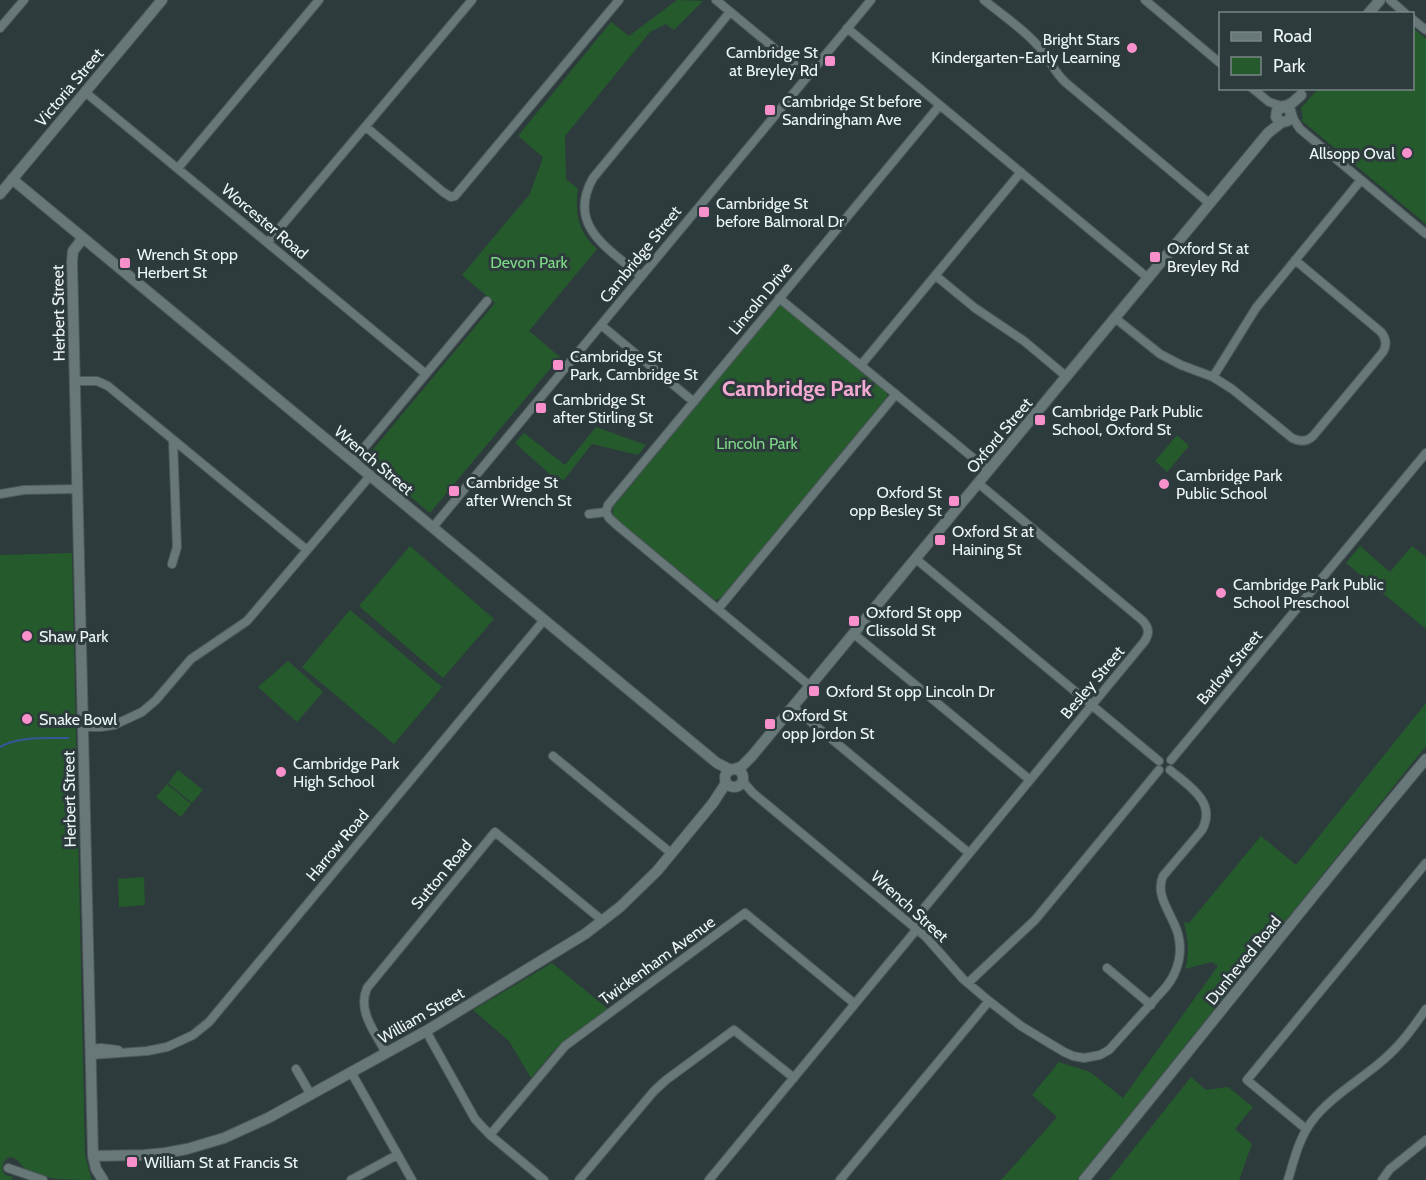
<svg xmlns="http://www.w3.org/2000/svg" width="1426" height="1180" viewBox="0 0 1426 1180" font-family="Cabin,sans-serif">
<rect width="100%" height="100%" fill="#2d3b3c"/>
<!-- green -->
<path fill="#255b2c" d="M677 0 703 1 674 30 666 24 650 32 565 136 566 179 578 189C574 213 579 233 597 249L529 331 560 357 430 513 365 459 495 303 462 275 530 194 543 157 518 136 611 22 629 36Z
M1413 28 1426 39V224L1301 120 1303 118 1301 108 1318 89 1412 88Z
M779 306H783L884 390 887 393V397L721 598 715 600 615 518 613 515V507Z
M596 427 646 445 638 455 592 444 564 480 553 477 515 443 524 433 565 465Z
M1177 435 1189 446 1167 472 1155 461Z
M410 546 494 619 443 678 359 606Z
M1360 546 1390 572 1412 546 1426 557V629L1346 563Z
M72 553 85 1155 91 1178 93 1180C74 1180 45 1180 28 1171 20 1167 20 1158 10 1157 2 1161 0 1168 5 1175L13 1177 12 1180H0V555Z
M350 610 442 687 394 744 302 667Z
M288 661 323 692 297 722 258 687Z
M1426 703V746L1077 1180H1001L1057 1117 1032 1095 1059 1062 1090 1072 1123 1098 1218 966 1212 962 1185 969C1190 953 1188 938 1184 922L1189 923 1261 836 1296 865Z
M178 770 203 790 192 803 168 783Z
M167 784 191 804 181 817 156 797Z
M144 877 145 905 119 907 118 879Z
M552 963 608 1009 555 1049 531 1078 509 1041 473 1010Z
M1191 1077 1206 1090 1228 1087 1253 1107 1235 1129 1252 1144 1239 1180H1109Z"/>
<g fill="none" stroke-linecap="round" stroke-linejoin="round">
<!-- stream -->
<path stroke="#335899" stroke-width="2" d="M0 747C20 736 46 738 68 738"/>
<!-- minor casing -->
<g stroke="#4d595a" stroke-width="10">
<path id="minor" d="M716 0 808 76
M984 0C1002 15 1024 29 1039 47 1049 58 1054 72 1065 82L1209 203
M1145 0 1220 63
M1390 0 1406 14
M1412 19 1426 30
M0 28 24 0
M847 28 1148 278
M1252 88 1269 102 1282 106
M85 92 426 374
M1292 114 1294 120 1300 129 1426 234
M366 127 443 192 451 197 455 196 619 0
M178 168 319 0
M268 242 472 0
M641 276C609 249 566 226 593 178L730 12
M936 276 975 308 1024 341 1067 377
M779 298 989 471
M1115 318 1160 354 1181 365 1213 377 1232 389 1292 438C1300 442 1307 442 1313 436L1383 352C1387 345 1386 338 1381 332L1295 260
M601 325 694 402
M861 365 1021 172
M1213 377 1256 308 1361 180
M75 381H97L108 386 307 550
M353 461 487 301
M0 494 24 490 77 489
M606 512 608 505 940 105
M606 512 609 518 619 527 810 686
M589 514 606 512
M433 527 871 0
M916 559 1159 761
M172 564 177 547 173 441
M718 609 896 394
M854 634 1030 780
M793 707 969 853
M83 727H101L114 725 142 712 156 700 191 659 247 621 370 476
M553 756 671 853
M1171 760 1426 453
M743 778 745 784 753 793 926 937 963 979 989 1001 1021 1026 1064 1052 1073 1056 1084 1058 1100 1055 1109 1050 1166 987C1178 972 1183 953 1178 934 1173 915 1154 896 1163 876L1202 830C1217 802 1189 786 1170 770
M911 924 1144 642C1150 634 1149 627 1142 620L978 483
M1107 968 1151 1005
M968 983 1035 920 1159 770
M426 1031 475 1119 490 1135 544 1180
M91 1049 101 1048 118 1050
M386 1053C375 1032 357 1011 367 988L495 832 603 921
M91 1055 147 1051 167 1047 193 1035 209 1022 544 620
M296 1069 311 1095
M351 1072 412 1180
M1306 1129 1247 1080 1426 863
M490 1135 565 1046 745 913 855 1004
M8 1168 43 1180
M351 1180 397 1155
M579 1180 654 1091 666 1080 734 1030 794 1078
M709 1180 917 929
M840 1180 989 1001
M1288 1180C1294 1160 1299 1138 1312 1121 1329 1098 1360 1080 1382 1061 1400 1046 1413 1028 1426 1009
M1382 1180 1390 1169 1426 1140"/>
</g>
<!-- tertiary casing -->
<g stroke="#4d595a" stroke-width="12">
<path id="tertiary" d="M1368 14 1380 0
M1284 106 1290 110 1291 116 1289 120C1284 123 1279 122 1276 117L1277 110 1292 103 1301 95
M12 179 717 763 731 770
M0 194 162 0
M83 238 73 251 72 262 93 1156 96 1169 103 1180
M734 769 741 767 752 756 1268 133 1282 122
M725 778a9 9 0 1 1 18 0a9 9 0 1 1-18 0Z
M93 1156 144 1155 165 1153 187 1149 224 1138 268 1118 426 1031 585 934 620 907 657 871 713 803 726 783"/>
</g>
<!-- secondary casing -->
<g stroke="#4d595a" stroke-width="12">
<path id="secondary" d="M1084 1180C1199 1040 1310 897 1426 759"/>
</g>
<!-- minor -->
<use href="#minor" stroke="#687778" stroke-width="8"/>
<!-- tertiary -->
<use href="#tertiary" stroke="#687778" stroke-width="10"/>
<!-- secondary -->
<use href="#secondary" stroke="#687778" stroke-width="10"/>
</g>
<!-- markers -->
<g fill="#f890cb" stroke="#2d3b3c" stroke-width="2">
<circle cx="1132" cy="48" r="6"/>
<rect x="824" y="55" width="12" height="12" rx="3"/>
<rect x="764" y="104" width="12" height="12" rx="3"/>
<circle cx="1407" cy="153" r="6"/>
<rect x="698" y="206" width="12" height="12" rx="3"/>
<rect x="1149" y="251" width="12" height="12" rx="3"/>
<rect x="119" y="257" width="12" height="12" rx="3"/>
<rect x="552" y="359" width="12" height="12" rx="3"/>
<rect x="535" y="402" width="12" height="12" rx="3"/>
<rect x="1034" y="414" width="12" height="12" rx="3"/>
<circle cx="1164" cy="484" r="6"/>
<rect x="448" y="485" width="12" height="12" rx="3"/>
<rect x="948" y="495" width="12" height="12" rx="3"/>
<rect x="934" y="534" width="12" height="12" rx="3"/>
<circle cx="1221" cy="593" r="6"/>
<rect x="848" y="615" width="12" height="12" rx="3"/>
<circle cx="27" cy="636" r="6"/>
<rect x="808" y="685" width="12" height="12" rx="3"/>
<circle cx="27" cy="719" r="6"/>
<rect x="764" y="718" width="12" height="12" rx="3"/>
<circle cx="281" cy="772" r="6"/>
<rect x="126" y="1156" width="12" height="12" rx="3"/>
</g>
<g text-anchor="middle" stroke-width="6" stroke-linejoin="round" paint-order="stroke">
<!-- poi labels -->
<g font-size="16" fill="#eef7f8" stroke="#2d3b3c" text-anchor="start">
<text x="1120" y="45" text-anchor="end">Bright Stars<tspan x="1120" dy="18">Kindergarten-Early Learning</tspan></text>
<text x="818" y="58" text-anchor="end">Cambridge St<tspan x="818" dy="18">at Breyley Rd</tspan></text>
<text x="782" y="107">Cambridge St before<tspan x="782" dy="18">Sandringham Ave</tspan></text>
<text x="1395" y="159" text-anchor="end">Allsopp Oval</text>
<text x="716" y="209">Cambridge St<tspan x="716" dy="18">before Balmoral Dr</tspan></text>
<text x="1167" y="254">Oxford St at<tspan x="1167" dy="18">Breyley Rd</tspan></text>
<text x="137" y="260">Wrench St opp<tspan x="137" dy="18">Herbert St</tspan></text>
<text x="570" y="362">Cambridge St<tspan x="570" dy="18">Park, Cambridge St</tspan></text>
<text x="553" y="405">Cambridge St<tspan x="553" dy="18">after Stirling St</tspan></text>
<text x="1052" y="417">Cambridge Park Public<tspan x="1052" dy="18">School, Oxford St</tspan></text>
<text x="1176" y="481">Cambridge Park<tspan x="1176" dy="18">Public School</tspan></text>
<text x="466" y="488">Cambridge St<tspan x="466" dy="18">after Wrench St</tspan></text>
<text x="942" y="498" text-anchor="end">Oxford St<tspan x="942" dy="18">opp Besley St</tspan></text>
<text x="952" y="537">Oxford St at<tspan x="952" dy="18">Haining St</tspan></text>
<text x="1233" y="590">Cambridge Park Public<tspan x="1233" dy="18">School Preschool</tspan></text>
<text x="866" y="618">Oxford St opp<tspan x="866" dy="18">Clissold St</tspan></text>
<text x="39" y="642">Shaw Park</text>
<text x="826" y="697">Oxford St opp Lincoln Dr</text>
<text x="782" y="721">Oxford St<tspan x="782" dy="18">opp Jordon St</tspan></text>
<text x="39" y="725">Snake Bowl</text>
<text x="293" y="769">Cambridge Park<tspan x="293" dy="18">High School</tspan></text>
<text x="144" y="1168">William St at Francis St</text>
</g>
<!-- street labels -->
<g font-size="16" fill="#eef7f8" stroke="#2d3b3c">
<text transform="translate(69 87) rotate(-50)" y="6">Victoria Street</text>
<text transform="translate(265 221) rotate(40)" y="6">Worcester Road</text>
<text transform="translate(640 254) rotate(-51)" y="6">Cambridge Street</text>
<text transform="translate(760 298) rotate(-50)" y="6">Lincoln Drive</text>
<text transform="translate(58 313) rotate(-91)" y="6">Herbert Street</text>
<text transform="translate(999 435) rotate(-50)" y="6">Oxford Street</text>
<text transform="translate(374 460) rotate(40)" y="6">Wrench Street</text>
<text transform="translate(1229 667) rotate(-50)" y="6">Barlow Street</text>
<text transform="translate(1092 682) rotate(-50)" y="6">Besley Street</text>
<text transform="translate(69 799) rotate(-91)" y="6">Herbert Street</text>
<text transform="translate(337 845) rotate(-50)" y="6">Harrow Road</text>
<text transform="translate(441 874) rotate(-50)" y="6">Sutton Road</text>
<text transform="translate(910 906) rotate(42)" y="6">Wrench Street</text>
<text transform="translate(657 960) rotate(-36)" y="6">Twickenham Avenue</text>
<text transform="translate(1243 960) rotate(-51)" y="6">Dunheved Road</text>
<text transform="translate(421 1015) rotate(-30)" y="6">William Street</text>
</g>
<!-- park labels -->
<g font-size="16" fill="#7fda88" stroke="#2d3b3c">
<text x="529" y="268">Devon Park</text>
<text x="757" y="449">Lincoln Park</text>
</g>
<!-- district labels -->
<g font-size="22" font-weight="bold" fill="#f3a9d1" stroke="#2d3b3c">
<text x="797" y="396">Cambridge Park</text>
</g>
</g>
<!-- legend -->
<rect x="1219" y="12" width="195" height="78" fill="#2d3b3c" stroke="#7a8687" stroke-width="1.5"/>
<rect x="1231" y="32" width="30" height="9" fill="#687778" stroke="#7a8687" stroke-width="1.5"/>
<text x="1273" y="42" font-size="18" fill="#eef7f8">Road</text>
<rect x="1231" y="57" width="30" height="18" fill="#255b2c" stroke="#7a8687" stroke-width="1.5"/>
<text x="1273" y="72" font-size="18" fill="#eef7f8">Park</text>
</svg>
